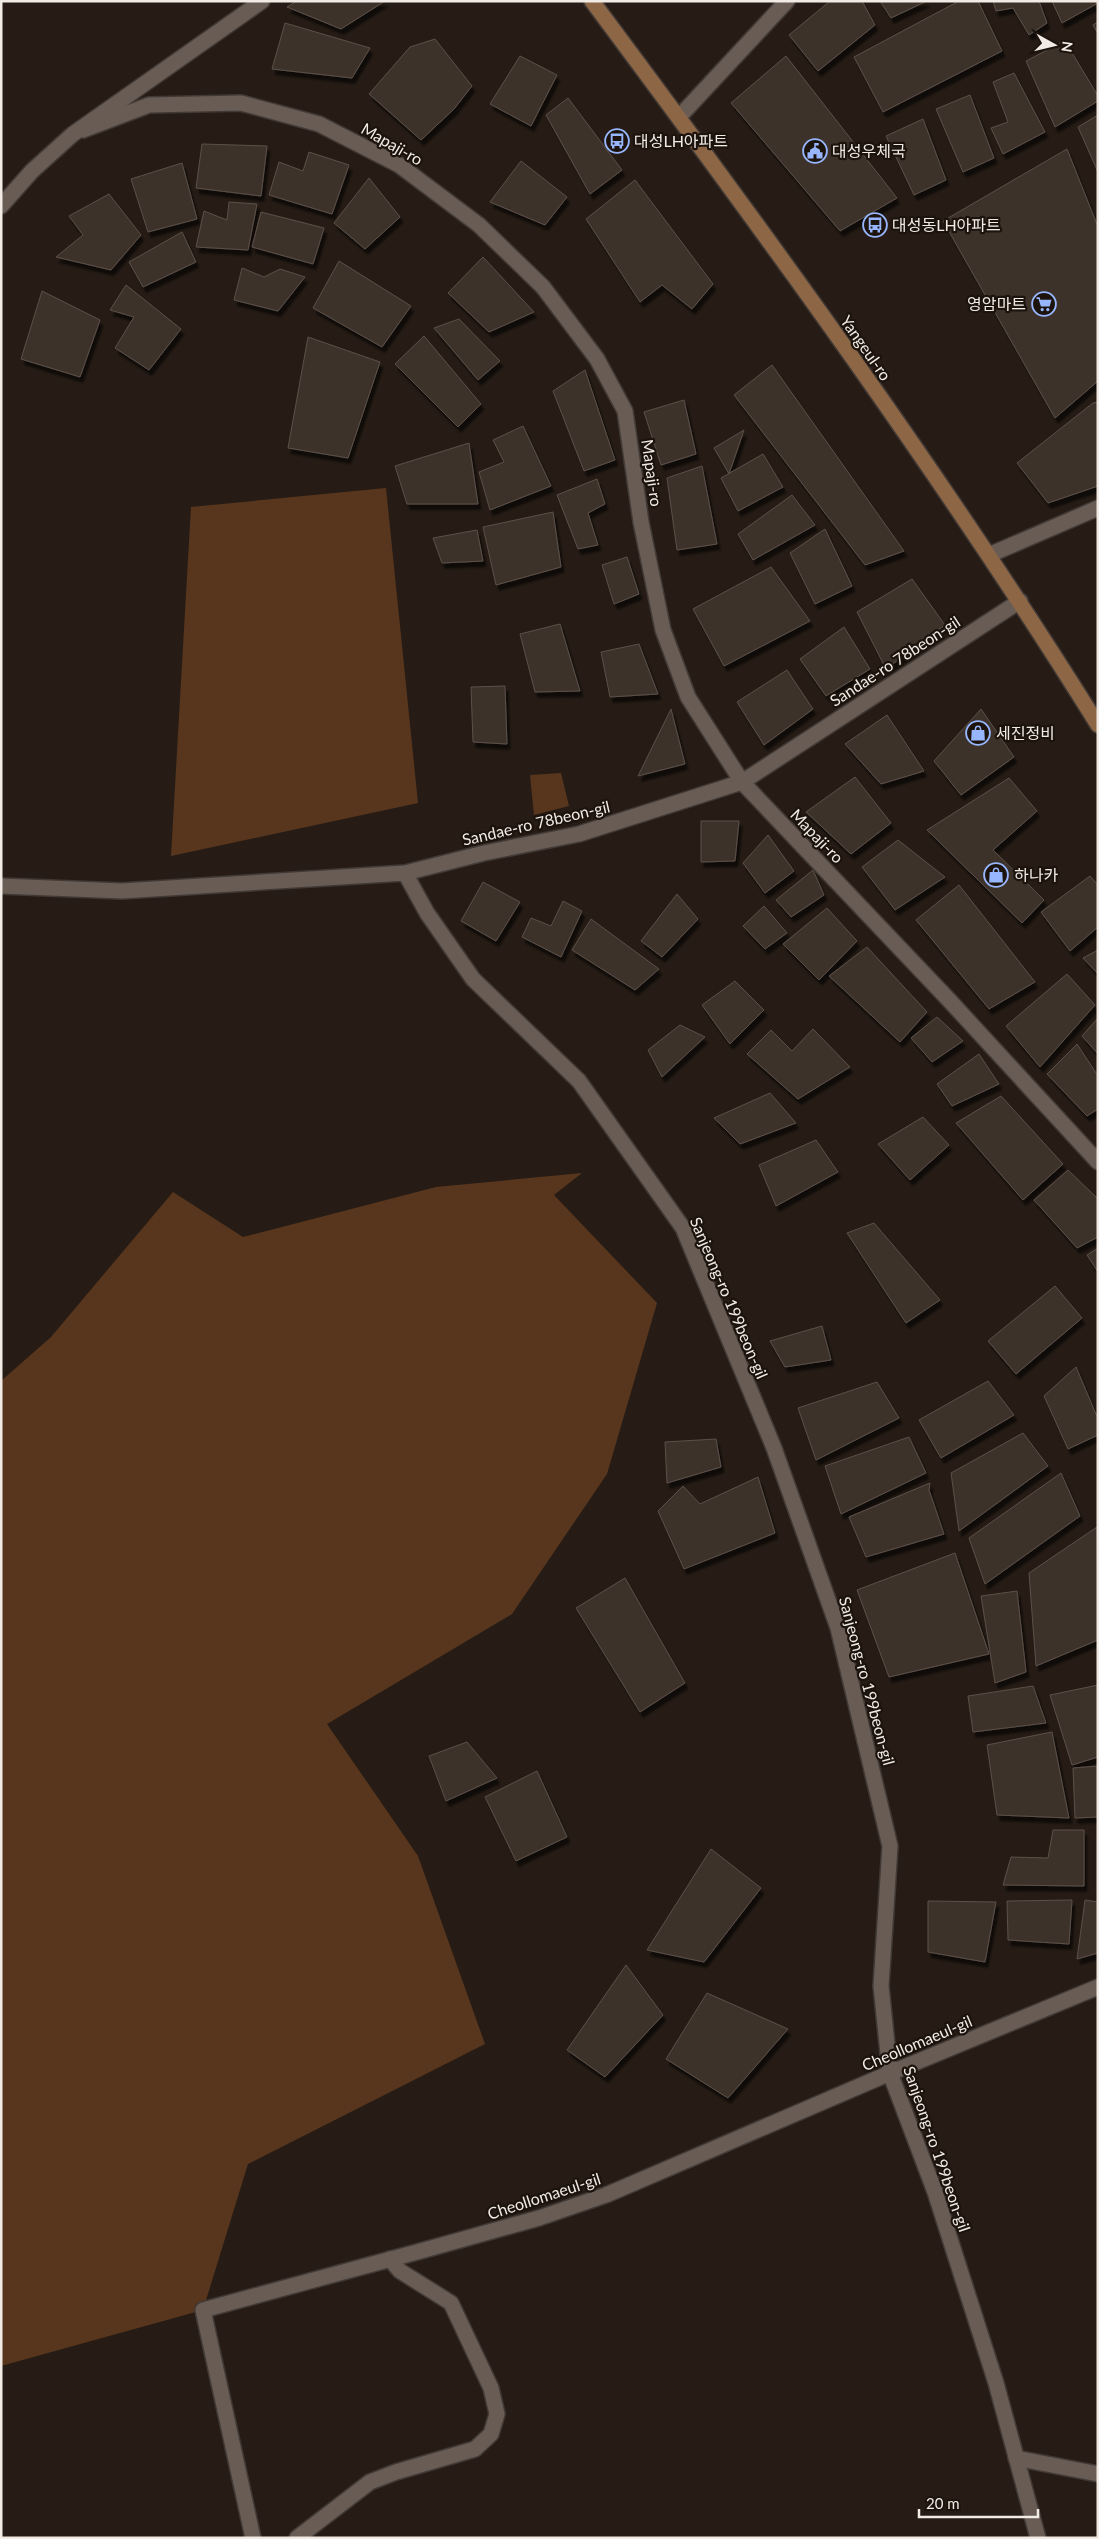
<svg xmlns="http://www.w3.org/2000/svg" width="1099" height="2539" viewBox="0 0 1099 2539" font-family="Lato,'Noto Sans KR',sans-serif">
<defs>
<filter id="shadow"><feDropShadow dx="3" dy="5.5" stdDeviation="1" flood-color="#0009"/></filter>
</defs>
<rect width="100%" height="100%" fill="#261c15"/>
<!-- green -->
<path fill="#58361d" d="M386 488 418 803 171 856 191 507Z
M561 773 569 806 534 815 530 775Z
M582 1173 554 1195 657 1303 607 1474 512 1614 327 1724 418 1856 485 2044 248 2164 203 2310 1 2366V1381L51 1337 173 1192 243 1237 436 1187Z"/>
<!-- building -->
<path fill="#3d332c" stroke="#5c5049" filter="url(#shadow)" d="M297 1H385L341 29 287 7Z
M830 1H862L875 25 818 71 789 35Z
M880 1H927L891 18Z
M959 1H978L1002 51 883 112 854 57Z
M993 1H1039L1047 23 1029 35 1013 8 996 11Z
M1052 1H1098V3L1062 23Z
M1098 22V34L1093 25Z
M285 23 370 48 352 78 272 69Z
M435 39 472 86 454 109 421 140 369 94 410 47Z
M1065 41 1098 96V101L1055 127 1026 61Z
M520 56 557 75 531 126 490 104Z
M786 56 897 198 840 231 731 103Z
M1014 73 1045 132 1003 154 991 128 1008 122 993 82Z
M970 95 994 158 963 172 936 109Z
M568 98 622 170 590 194 546 115Z
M1098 115V172L1078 127Z
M923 119 946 180 914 195 886 136Z
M202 144 267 146 261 196 196 188Z
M1067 149 1098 227V381L1055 418 943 221Z
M309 152 349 165 332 214 269 195 279 162 303 171Z
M521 161 567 197 545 225 490 202Z
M182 163 197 219 148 232 131 179Z
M369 178 400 217 365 249 334 223Z
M635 180 713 284 692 309 662 285 640 302 586 219Z
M109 194 141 235 111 270 56 257 83 235 69 216Z
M229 202 257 204 248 250 196 247 204 211 227 220Z
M261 212 324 228 313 264 252 247Z
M182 232 196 262 143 287 129 262Z
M483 257 534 312 489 332 448 293Z
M339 261 411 306 382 347 313 308Z
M242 268 264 277 280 269 305 277 278 311 234 300Z
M126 285 181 329 149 370 115 348 134 317 110 310Z
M42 291 100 320 80 377 21 359Z
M459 319 500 361 478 380 434 328Z
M424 336 481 404 458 427 395 364Z
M308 337 380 362 348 458 288 448Z
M772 365 904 551 865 565 734 395Z
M585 370 615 460 584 471 553 391Z
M684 400 696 454 661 465 644 412Z
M1098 402V486L1048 503 1017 463 1093 403Z
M523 426 551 486 490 510 479 472 504 462 493 440Z
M744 430 729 474 714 448Z
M469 443 478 504H407L395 466Z
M763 454 783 487 738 511 721 478Z
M702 466 717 544 677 550 667 478Z
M597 479 605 504 588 513 598 545 578 549 557 495Z
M792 495 815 525 753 560 738 534Z
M553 512 561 567 496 585 483 527Z
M825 529 852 586 815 604 790 553Z
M477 530 483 561 442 563 433 538Z
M627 557 639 594 614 604 602 565Z
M771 567 810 621 724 666 693 609Z
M912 579 945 625 886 669 857 612Z
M560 624 580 691 535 692 520 634Z
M844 627 870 669 826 696 800 659Z
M639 644 658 694 610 697 601 652Z
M787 670 813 709 764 745 737 702Z
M505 686 507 744 473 742 471 687Z
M671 709 685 764 638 776Z
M981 709 1014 757 961 795 934 761Z
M887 715 924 771 881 784 845 744Z
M855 777 891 823 851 854 806 812Z
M1009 778 1037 811 993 850 1044 900 1022 923 927 830Z
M701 821H739L735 861 701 862Z
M768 835 794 871 765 893 743 863Z
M898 840 945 877 895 910 862 867Z
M813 870 824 895 791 917 776 900Z
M1090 876 1098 885V927L1070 951 1041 912Z
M483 882 520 902 496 941 461 921Z
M959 885 1035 982 989 1009 916 920Z
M677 894 698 919 662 957 641 941Z
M563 901 582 911 561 957 522 937 531 918 551 926Z
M764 906 787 933 765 949 743 926Z
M827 908 857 941 819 980 783 944Z
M591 919 659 969 635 990 572 950Z
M867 947 927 1012 900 1042 829 976Z
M1098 950V974L1083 958Z
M1067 974 1095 1005 1040 1067 1006 1026Z
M735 981 764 1010 730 1044 702 1005Z
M937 1017 963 1041 932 1062 911 1038Z
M1098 1018V1054L1082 1036Z
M680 1025 705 1037 662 1077 648 1050Z
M813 1029 850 1067 798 1099 747 1054 771 1030 792 1051Z
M1077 1044 1098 1076V1109L1087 1116 1047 1074Z
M979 1054 999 1084 952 1106 937 1084Z
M770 1093 796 1123 740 1144 714 1118Z
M1001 1096 1063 1164 1023 1200 956 1123Z
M923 1117 949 1145 910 1180 878 1144Z
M816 1140 838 1172 776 1206 759 1165Z
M1068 1170 1098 1199V1237L1077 1248 1034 1200Z
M874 1223 940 1300 906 1323 847 1233Z
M1098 1248V1272L1087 1255Z
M1055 1286 1082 1318 1016 1374 988 1341Z
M822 1326 831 1360 785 1367 770 1341Z
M1076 1367 1098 1419V1435L1068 1449 1044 1396Z
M988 1381 1014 1415 941 1458 919 1420Z
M877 1382 899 1418 816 1460 798 1408Z
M1023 1433 1048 1466 959 1531 951 1473Z
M909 1437 926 1473 841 1514 825 1466Z
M716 1439 721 1467 667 1483 665 1442Z
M1061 1473 1080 1516 985 1584 969 1538Z
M758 1477 775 1533 684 1569 658 1511 683 1486 700 1504Z
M930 1483 929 1490 944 1534 866 1557 849 1517Z
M1097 1527 1098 1640 1036 1666 1029 1573Z
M955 1553 989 1654 889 1677 857 1590Z
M625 1578 685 1683 640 1712 576 1608Z
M1017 1591 1026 1672 995 1683 981 1596Z
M1098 1685V1757L1072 1765 1050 1695Z
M1033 1686 1046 1723 973 1732 968 1696Z
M1052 1732 1069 1818 997 1815 987 1745Z
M467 1742 497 1778 446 1801 429 1756Z
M1098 1766V1817L1075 1818 1073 1768Z
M537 1771 567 1837 516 1861 485 1797Z
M1053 1830H1084V1886L1003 1885 1011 1857 1048 1858Z
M711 1849 761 1888 704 1962 647 1950Z
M1072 1900 1069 1944 1008 1940 1007 1901Z
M1085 1900 1098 1902V1953L1077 1959Z
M928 1901 996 1902 985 1962 928 1952Z
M626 1965 663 2015 605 2077 567 2050Z
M707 1993 788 2029 728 2098 666 2059Z"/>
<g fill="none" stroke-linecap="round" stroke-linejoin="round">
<!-- lane casing -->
<g stroke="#413935" stroke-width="18">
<path id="lane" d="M83 130 149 105 241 103 319 124 399 165 479 225 543 287 597 359 625 411 641 522 663 630 688 697 742 782 949 1000 1098 1162
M989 555 1098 508
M1016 2458 1098 2474
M297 2538 370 2482 396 2472 475 2449 491 2434 497 2414 491 2388 451 2303 400 2271 390 2259"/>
</g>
<!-- street casing -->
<g stroke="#413935" stroke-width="18">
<path id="street" d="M679 117 787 1
M1 206 32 171 73 134 262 1
M405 873 427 913 473 979 579 1081 683 1228 774 1448 838 1628 890 1846 881 1986 890 2073 935 2192 996 2383 1038 2538
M1 886 122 891 405 873 484 853 579 834 742 782 1020 601
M253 2538 203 2310 417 2252 539 2218 606 2195 890 2073 1098 1987"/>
</g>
<!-- secondary casing -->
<g stroke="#413935" stroke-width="18">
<path id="secondary" d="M592 1C768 237 942 475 1098 725"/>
</g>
<!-- lane -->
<use href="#lane" stroke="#685c54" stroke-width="15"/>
<!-- street -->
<use href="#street" stroke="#685c54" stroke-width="15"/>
<!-- secondary -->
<use href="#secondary" stroke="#8d6645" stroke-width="15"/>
</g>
<!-- icons -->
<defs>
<g id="bus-ring" transform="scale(1.25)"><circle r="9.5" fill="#1c130c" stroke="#97b6fd" stroke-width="1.5"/><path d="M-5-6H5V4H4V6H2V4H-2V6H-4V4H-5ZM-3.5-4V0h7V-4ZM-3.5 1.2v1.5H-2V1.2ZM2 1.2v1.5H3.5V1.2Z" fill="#97b6fd"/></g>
<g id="civic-ring" transform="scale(1.25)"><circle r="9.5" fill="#1c130c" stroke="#97b6fd" stroke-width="1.5"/><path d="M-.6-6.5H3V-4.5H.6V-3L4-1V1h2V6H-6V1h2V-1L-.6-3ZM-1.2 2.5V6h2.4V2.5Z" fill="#97b6fd"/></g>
<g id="supermarket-ring" transform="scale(1.25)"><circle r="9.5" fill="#1c130c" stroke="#97b6fd" stroke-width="1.5"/><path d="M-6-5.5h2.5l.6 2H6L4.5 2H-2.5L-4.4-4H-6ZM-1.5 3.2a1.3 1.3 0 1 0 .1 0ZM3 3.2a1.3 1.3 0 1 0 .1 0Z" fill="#97b6fd"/></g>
<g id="shop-ring" transform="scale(1.25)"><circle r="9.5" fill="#1c130c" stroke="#97b6fd" stroke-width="1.5"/><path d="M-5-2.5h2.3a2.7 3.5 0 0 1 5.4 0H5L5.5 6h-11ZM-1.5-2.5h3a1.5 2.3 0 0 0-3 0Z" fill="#97b6fd"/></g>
</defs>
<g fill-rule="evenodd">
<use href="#bus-ring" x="617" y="141"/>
<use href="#civic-ring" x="815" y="151"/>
<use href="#bus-ring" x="875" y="225"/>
<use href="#supermarket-ring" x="1044" y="304"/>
<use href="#shop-ring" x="978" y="733"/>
<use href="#shop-ring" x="996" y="875"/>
</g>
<g text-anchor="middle" stroke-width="4.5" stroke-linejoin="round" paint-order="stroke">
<!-- poi labels -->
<g font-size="16" fill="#f1eae5" stroke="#1c130c" text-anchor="start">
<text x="634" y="147">대성LH아파트</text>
<text x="832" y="157">대성우체국</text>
<text x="892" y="231">대성동LH아파트</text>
<text x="1026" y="310" text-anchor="end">영암마트</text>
<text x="996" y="739">세진정비</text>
<text x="1014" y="881">하나카</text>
</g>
<!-- street labels -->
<g font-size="16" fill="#f1eae5" stroke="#1c130c">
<text transform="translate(392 144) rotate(30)" y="6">Mapaji-ro</text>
<text transform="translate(866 348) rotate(55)" y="6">Yangeul-ro</text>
<text transform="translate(652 473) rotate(82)" y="6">Mapaji-ro</text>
<text transform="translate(895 661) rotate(-33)" y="6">Sandae-ro 78beon-gil</text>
<text transform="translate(536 823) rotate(-13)" y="6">Sandae-ro 78beon-gil</text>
<text transform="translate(817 836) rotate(46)" y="6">Mapaji-ro</text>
<text transform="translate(729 1298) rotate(67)" y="6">Sanjeong-ro 199beon-gil</text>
<text transform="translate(867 1681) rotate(75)" y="6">Sanjeong-ro 199beon-gil</text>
<text transform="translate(917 2043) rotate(-23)" y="6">Cheollomaeul-gil</text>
<text transform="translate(937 2149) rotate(71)" y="6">Sanjeong-ro 199beon-gil</text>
<text transform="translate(544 2196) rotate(-18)" y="6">Cheollomaeul-gil</text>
</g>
</g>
<!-- border -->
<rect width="1099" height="2539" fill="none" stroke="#f1eae5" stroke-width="5"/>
<!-- north arrow -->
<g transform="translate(1054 45) rotate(98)" stroke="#1c130c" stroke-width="4" paint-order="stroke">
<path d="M0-4L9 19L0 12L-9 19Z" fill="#f1eae5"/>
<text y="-8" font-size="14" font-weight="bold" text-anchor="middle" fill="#f1eae5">N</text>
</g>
<!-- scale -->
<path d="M919 2509v8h119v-8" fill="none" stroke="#f1eae5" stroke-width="2.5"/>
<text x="926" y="2509" font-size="15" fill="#f1eae5" stroke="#1c130c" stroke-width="4" paint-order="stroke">20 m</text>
</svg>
